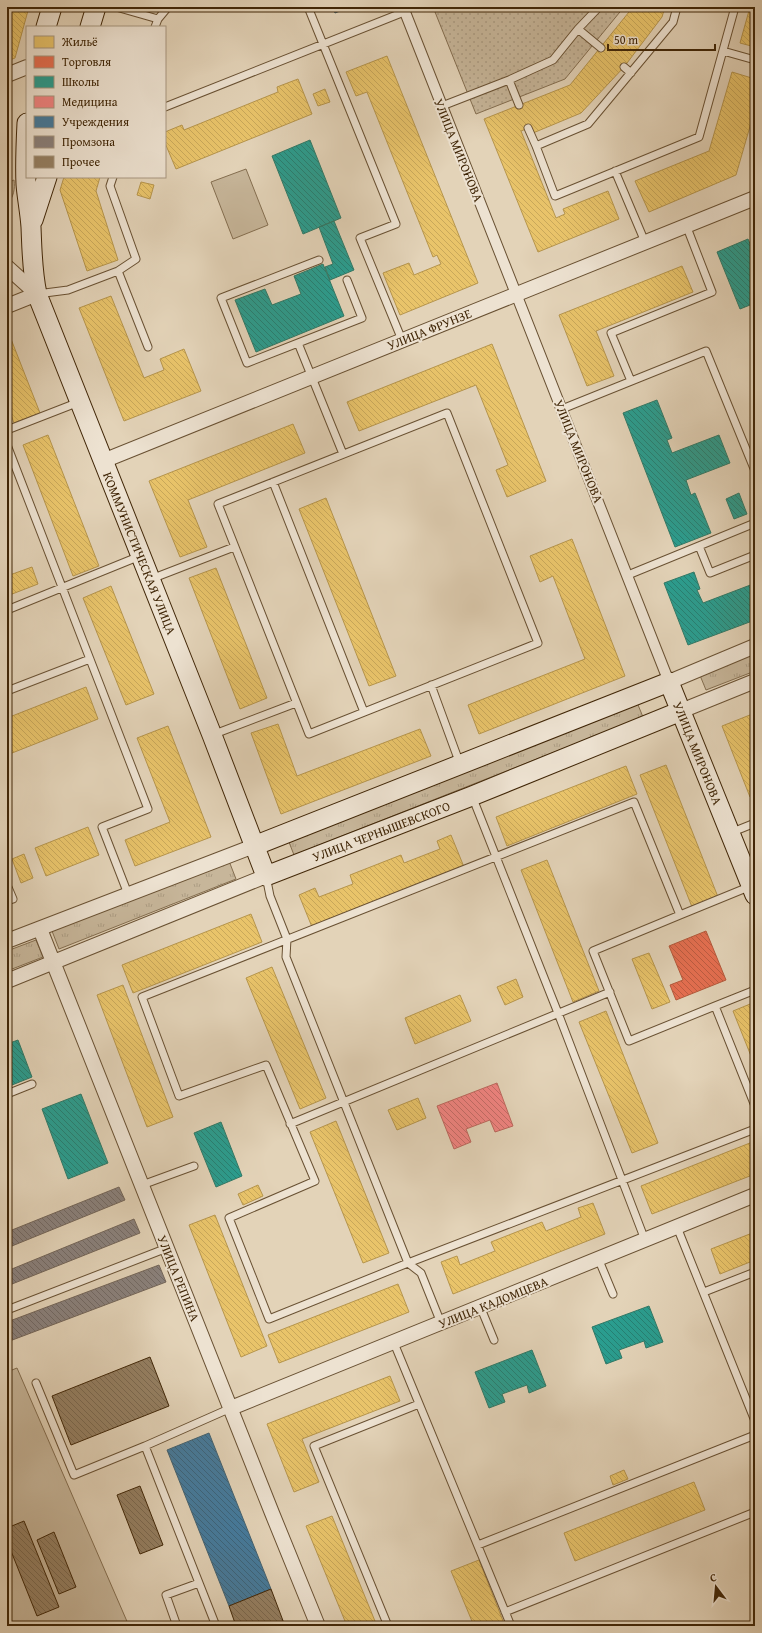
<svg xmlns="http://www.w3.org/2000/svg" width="762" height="1633" viewBox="0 0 762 1633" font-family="'Gentium Book Plus',serif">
<defs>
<pattern id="grass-tufts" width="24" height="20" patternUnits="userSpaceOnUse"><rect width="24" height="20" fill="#c7b69a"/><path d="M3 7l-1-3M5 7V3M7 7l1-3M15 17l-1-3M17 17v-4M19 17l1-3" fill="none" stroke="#ac9c83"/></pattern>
<pattern id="park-dots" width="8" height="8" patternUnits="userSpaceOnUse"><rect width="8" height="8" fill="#c7b69a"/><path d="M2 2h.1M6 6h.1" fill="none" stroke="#ac9c83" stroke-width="1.8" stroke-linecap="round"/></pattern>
<pattern id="homes-back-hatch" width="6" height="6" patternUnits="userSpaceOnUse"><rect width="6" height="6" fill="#e9c46a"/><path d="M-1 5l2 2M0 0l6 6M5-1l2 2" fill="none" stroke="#c9a85a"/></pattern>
<pattern id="shops-back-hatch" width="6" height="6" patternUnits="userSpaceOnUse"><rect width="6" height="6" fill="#e76f51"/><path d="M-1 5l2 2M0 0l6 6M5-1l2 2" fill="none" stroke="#bd5b41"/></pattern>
<pattern id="schools-back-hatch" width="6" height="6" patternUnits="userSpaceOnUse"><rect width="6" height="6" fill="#2a9d8f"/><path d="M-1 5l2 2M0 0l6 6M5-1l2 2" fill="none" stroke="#258073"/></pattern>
<pattern id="health-back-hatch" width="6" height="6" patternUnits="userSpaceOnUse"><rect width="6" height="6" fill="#f28482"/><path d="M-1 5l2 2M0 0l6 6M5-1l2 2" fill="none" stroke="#c56c68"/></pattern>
<pattern id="public-back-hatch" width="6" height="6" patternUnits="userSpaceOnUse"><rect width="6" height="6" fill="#457b9d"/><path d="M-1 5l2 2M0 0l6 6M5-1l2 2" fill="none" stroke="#3b657e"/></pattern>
<pattern id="industry-back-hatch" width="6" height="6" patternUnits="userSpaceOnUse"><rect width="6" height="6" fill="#8a817c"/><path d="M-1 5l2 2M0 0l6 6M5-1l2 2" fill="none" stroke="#726964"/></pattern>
<pattern id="building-back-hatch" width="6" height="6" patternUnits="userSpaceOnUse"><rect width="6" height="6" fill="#958063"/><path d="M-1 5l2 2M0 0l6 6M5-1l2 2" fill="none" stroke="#7b6950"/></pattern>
</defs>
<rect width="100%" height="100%" fill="#e3d3b8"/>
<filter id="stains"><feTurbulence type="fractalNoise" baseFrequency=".005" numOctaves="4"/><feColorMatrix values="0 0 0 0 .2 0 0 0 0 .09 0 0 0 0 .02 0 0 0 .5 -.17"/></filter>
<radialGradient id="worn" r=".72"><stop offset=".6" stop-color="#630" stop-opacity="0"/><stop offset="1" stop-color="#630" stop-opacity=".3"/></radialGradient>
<!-- grass -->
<path fill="url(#grass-tufts)" stroke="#846e50" d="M14 180C15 189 14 197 7 204V183Z
M755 651V671L706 690 699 673Z
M636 700 643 717 294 855 287 837Z
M229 861 236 879 59 949 52 931Z
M36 940 43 957 7 971V951Z"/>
<!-- park -->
<path fill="url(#park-dots)" stroke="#846e50" d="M433 7H624L565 79 476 114Z"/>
<!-- pitch -->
<path fill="#c7b69a" stroke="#846e50" d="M246 169 268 225 233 239 211 182Z
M17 1368 129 1626H7V1372Z"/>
<!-- homes -->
<path fill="url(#homes-back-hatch)" stroke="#b6954c" d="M7 7H29L15 58 7 61Z
M633 7H665L662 17 624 67 581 113 533 133 531 127 521 131 556 218 565 214 563 209 608 191 619 219 538 252 484 119 570 85Z
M750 7H755V47L740 43Z
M387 56 478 283 400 315 383 273 409 263 414 275 441 264 437 255 433 257 367 92 356 96 346 72Z
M732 72 755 79V109L736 175 649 212 635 181 709 151Z
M298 79 312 114 176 169 165 143V132L182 125 184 130 278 92 277 87Z
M325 89 330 102 318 106 313 94Z
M64 177H100L96 191 118 260 87 271 60 190Z
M141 182 154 185 150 199 137 195Z
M682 266 693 292 596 331 614 376 587 386 559 315Z
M111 296 144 378 164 370 160 359 184 349 201 391 124 421 79 308Z
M11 339 40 413 14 423 7 404V340Z
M492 344 546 481 507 497 496 470 508 465 476 385 359 431 347 402Z
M293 424 305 453 188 500 207 547 180 557 149 481Z
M48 435 99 566 73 576 23 445Z
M326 498 396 676 369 686 299 509Z
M572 539 625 676 479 734 468 705 585 659 553 576 540 582 530 556Z
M32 567 38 584 7 596V576Z
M216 568 267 698 240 709 189 578Z
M111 586 154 694 126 705 83 598Z
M86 687 98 719 7 755V718Z
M755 713V795L750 797 722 726Z
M278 724 297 776 420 729 431 756 281 814 251 733Z
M168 726 211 837 135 866 125 840 170 822 137 738Z
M666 765 718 897 692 907 640 775Z
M626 766 637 794 507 846 496 817Z
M88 827 99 855 46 876 35 848Z
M451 835 464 867 312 927 299 895 315 888 319 897 353 884 350 875 401 855 404 863 440 849 437 841Z
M24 854 33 878 21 883 12 859Z
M547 860 599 991 573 1002 521 870Z
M251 914 262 942 133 993 122 965Z
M649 953 670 1002 652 1009 632 959Z
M272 967 326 1098 300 1109 246 978Z
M516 979 523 997 505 1005 497 987Z
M123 985 173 1117 147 1127 97 995Z
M460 995 471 1021 415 1044 405 1018Z
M755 1002V1066L733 1011Z
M606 1011 658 1143 632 1153 579 1022Z
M418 1098 426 1118 397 1130 388 1110Z
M336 1121 389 1253 363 1263 310 1132Z
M755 1141V1174L652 1214 641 1186Z
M258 1185 263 1196 243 1205 238 1194Z
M593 1203 605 1234 453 1294 441 1262 457 1256 460 1265 495 1251 491 1242 542 1222 546 1231 581 1217 578 1208Z
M215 1215 267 1346 241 1357 189 1225Z
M755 1232V1260L720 1274 711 1249Z
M398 1284 409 1312 279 1363 268 1335Z
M390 1376 400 1401 302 1439 319 1482 294 1492 267 1424Z
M624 1470 628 1479 613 1485 610 1476Z
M694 1482 705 1510 575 1561 564 1533Z
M332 1516 377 1626H347L306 1526Z
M479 1560 505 1626H474L451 1571Z"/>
<!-- shops -->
<path fill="url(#shops-back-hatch)" stroke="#b5593b" d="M706 931 726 980 676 1000 670 985 683 980 669 946Z"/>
<!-- schools -->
<path fill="url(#schools-back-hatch)" stroke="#317966" d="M310 140 341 218 303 234 272 156Z
M334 221 354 270 330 280 325 267 333 264 319 227Z
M748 239 755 255V303L740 309 717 252Z
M323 264 344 316 256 352 235 300 265 289 272 305 301 294 294 276Z
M657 400 672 438 667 440 672 453 719 435 730 463 686 480 691 495 695 493 711 533 675 547 623 413Z
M739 493 747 514 734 519 726 499Z
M694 572 700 589 697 590 703 603 753 584 755 589V620L688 645 664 583Z
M18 1040 32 1077 7 1087V1044Z
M81 1094 108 1163 68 1179 42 1109Z
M221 1122 242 1176 216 1187 194 1133Z
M649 1306 663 1342 646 1348 644 1341 619 1350 622 1358 606 1364 592 1327Z
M532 1350 546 1386 529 1393 527 1385 502 1394 505 1402 489 1408 475 1372Z"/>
<!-- health -->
<path fill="url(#health-back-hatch)" stroke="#bd685d" d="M497 1083 513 1126 495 1132 490 1120 466 1129 471 1142 454 1149 437 1106Z"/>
<!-- public -->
<path fill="url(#public-back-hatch)" stroke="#446270" d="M332 7H350L335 13Z
M209 1433 271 1589 229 1606 167 1450Z"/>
<!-- industry -->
<path fill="url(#industry-back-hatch)" stroke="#746659" d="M119 1187 125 1200 7 1248V1232Z
M134 1219 140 1233 7 1286V1271Z
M159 1265 166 1282 7 1342V1322Z"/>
<!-- building -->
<path fill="url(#building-back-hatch)" stroke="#402607" d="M150 1357 169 1406 71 1445 52 1396Z
M140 1486 163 1545 140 1554 117 1495Z
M24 1521 59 1607 37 1616 7 1541V1528Z
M54 1532 76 1587 59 1594 37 1540Z
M271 1589 285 1626H236L229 1606Z"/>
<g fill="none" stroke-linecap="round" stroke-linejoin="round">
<!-- service casing -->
<g stroke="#695133" stroke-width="9">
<path id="service" d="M116 7 158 19
M308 7 396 224 360 238 402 340
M677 7 673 22 588 124 536 146 555 196 699 137 735 7
M155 27 158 19 168 7
M578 29 601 48
M723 51 755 60
M624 67 631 73
M509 80 519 105
M442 106 509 80 553 60 578 29 599 7
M165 107 404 12
M528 128 536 146
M615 171 645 242
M319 260 221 298 247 363 298 343 343 454
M118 271 148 347
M37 294 68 290 118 271 136 259 110 186 113 177
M755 332V334
M298 343 362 318 347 280
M631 381 611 333 712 292 686 225
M562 409 706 351 755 471
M447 413 538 643 309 734 218 504Z
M7 430 79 402
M7 445 148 809 102 827 128 894
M273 482 364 712
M699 546 710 573 755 555
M628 575 755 523
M151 579 234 547
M7 610 140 556
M431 685 460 764
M7 691 90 659
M212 735 296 703
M472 796 558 1013 645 1240
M730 833 755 823
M266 876 270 896 287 939 286 957 408 1263 421 1273 441 1323
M7 885 13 899 7 901
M751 886 680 915 634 802 142 997 179 1096 266 1065 315 1181 229 1218 269 1319 408 1263 755 1129
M680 915 593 951 629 1041 715 1006
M755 990 715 1006 755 1106
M7 1094 32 1084
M290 1124 610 992
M142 1185 194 1166
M677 1227 755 1421
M598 1258 613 1294
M704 1292 755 1272
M480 1306 494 1340
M7 1310 167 1248
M394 1343 511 1626
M36 1383 74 1475 145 1446
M478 1545 755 1435
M505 1612 755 1512
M177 1626 166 1595 199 1583
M216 1626 145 1446 231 1408
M388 1626 314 1446 419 1404"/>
</g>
<!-- pedestrian casing -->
<g stroke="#695133" stroke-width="12">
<path id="pedestrian" d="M403 7 669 682"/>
</g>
<!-- minor casing -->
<g stroke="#695133" stroke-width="16">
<path id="minor" d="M7 75 27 67
M7 267 37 294 7 306
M103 461 755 198
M669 682 755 646
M681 711 755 681
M40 929 272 1513 318 1626
M7 941 254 846
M7 981 266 876
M231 1408 755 1195"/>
</g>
<!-- secondary casing -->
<g stroke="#402607" stroke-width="21">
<path id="secondary" d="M46 27 52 7
M90 27 96 7
M27 123C26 143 25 163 26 184 27 198 30 212 31 227 32 250 32 271 37 294L212 735 266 876 472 796 681 711
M33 220 47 177
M254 846 669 682 755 895"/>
</g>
<!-- service -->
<use href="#service" stroke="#ede2d1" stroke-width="7"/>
<!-- pedestrian -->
<use href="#pedestrian" stroke="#ede2d1" stroke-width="10"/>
<!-- minor -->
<use href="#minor" stroke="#ede2d1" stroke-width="14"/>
<!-- secondary -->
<use href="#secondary" stroke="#ede2d1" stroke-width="19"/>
</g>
<g text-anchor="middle" stroke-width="4" stroke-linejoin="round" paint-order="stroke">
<!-- street labels -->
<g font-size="13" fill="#402607" stroke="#ede2d1">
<text transform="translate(459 150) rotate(68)" y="5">УЛИЦА МИРОНОВА</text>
<text transform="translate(429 329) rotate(-22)" y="5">УЛИЦА ФРУНЗЕ</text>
<text transform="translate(579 451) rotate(68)" y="5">УЛИЦА МИРОНОВА</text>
<text transform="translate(140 553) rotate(68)" y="5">КОММУНИСТИЧЕСКАЯ УЛИЦА</text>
<text transform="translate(698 753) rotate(68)" y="5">УЛИЦА МИРОНОВА</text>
<text transform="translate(381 831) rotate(-21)" y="5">УЛИЦА ЧЕРНЫШЕВСКОГО</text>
<text transform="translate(179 1278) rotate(68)" y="5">УЛИЦА РЕПИНА</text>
<text transform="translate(493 1302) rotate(-22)" y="5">УЛИЦА КАДОМЦЕВА</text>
</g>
</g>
<!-- margin -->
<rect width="762" height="1633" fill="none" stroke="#e3d3b8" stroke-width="24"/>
<rect x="8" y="8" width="746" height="1617" fill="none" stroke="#402607" stroke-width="2"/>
<rect x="12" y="12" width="738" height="1609" fill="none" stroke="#402607"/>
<!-- legend -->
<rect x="26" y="26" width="140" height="152" fill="#ede2d1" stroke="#a89780"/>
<rect x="34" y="36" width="20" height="12" fill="#e9c46a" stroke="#a89780"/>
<text x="62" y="46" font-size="12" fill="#402607">Жильё</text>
<rect x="34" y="56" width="20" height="12" fill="#e76f51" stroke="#a89780"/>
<text x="62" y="66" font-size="12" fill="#402607">Торговля</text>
<rect x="34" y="76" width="20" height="12" fill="#2a9d8f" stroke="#a89780"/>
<text x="62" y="86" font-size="12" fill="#402607">Школы</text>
<rect x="34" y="96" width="20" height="12" fill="#f28482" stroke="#a89780"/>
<text x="62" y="106" font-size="12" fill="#402607">Медицина</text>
<rect x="34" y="116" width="20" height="12" fill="#457b9d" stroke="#a89780"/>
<text x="62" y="126" font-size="12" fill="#402607">Учреждения</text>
<rect x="34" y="136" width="20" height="12" fill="#8a817c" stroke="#a89780"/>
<text x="62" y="146" font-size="12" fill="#402607">Промзона</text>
<rect x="34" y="156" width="20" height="12" fill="#958063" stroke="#a89780"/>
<text x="62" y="166" font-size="12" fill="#402607">Прочее</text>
<!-- north arrow -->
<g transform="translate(716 1587) rotate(344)" stroke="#ede2d1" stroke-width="3" paint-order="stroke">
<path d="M0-3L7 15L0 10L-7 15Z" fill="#402607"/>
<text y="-6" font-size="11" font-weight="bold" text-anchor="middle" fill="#402607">С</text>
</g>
<!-- scale -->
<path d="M608 44v6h107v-6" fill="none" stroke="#402607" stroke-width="2"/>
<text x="614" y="44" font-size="12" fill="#402607" stroke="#ede2d1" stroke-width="3" paint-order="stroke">50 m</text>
<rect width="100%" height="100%" filter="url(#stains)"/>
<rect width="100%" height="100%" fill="url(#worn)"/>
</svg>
